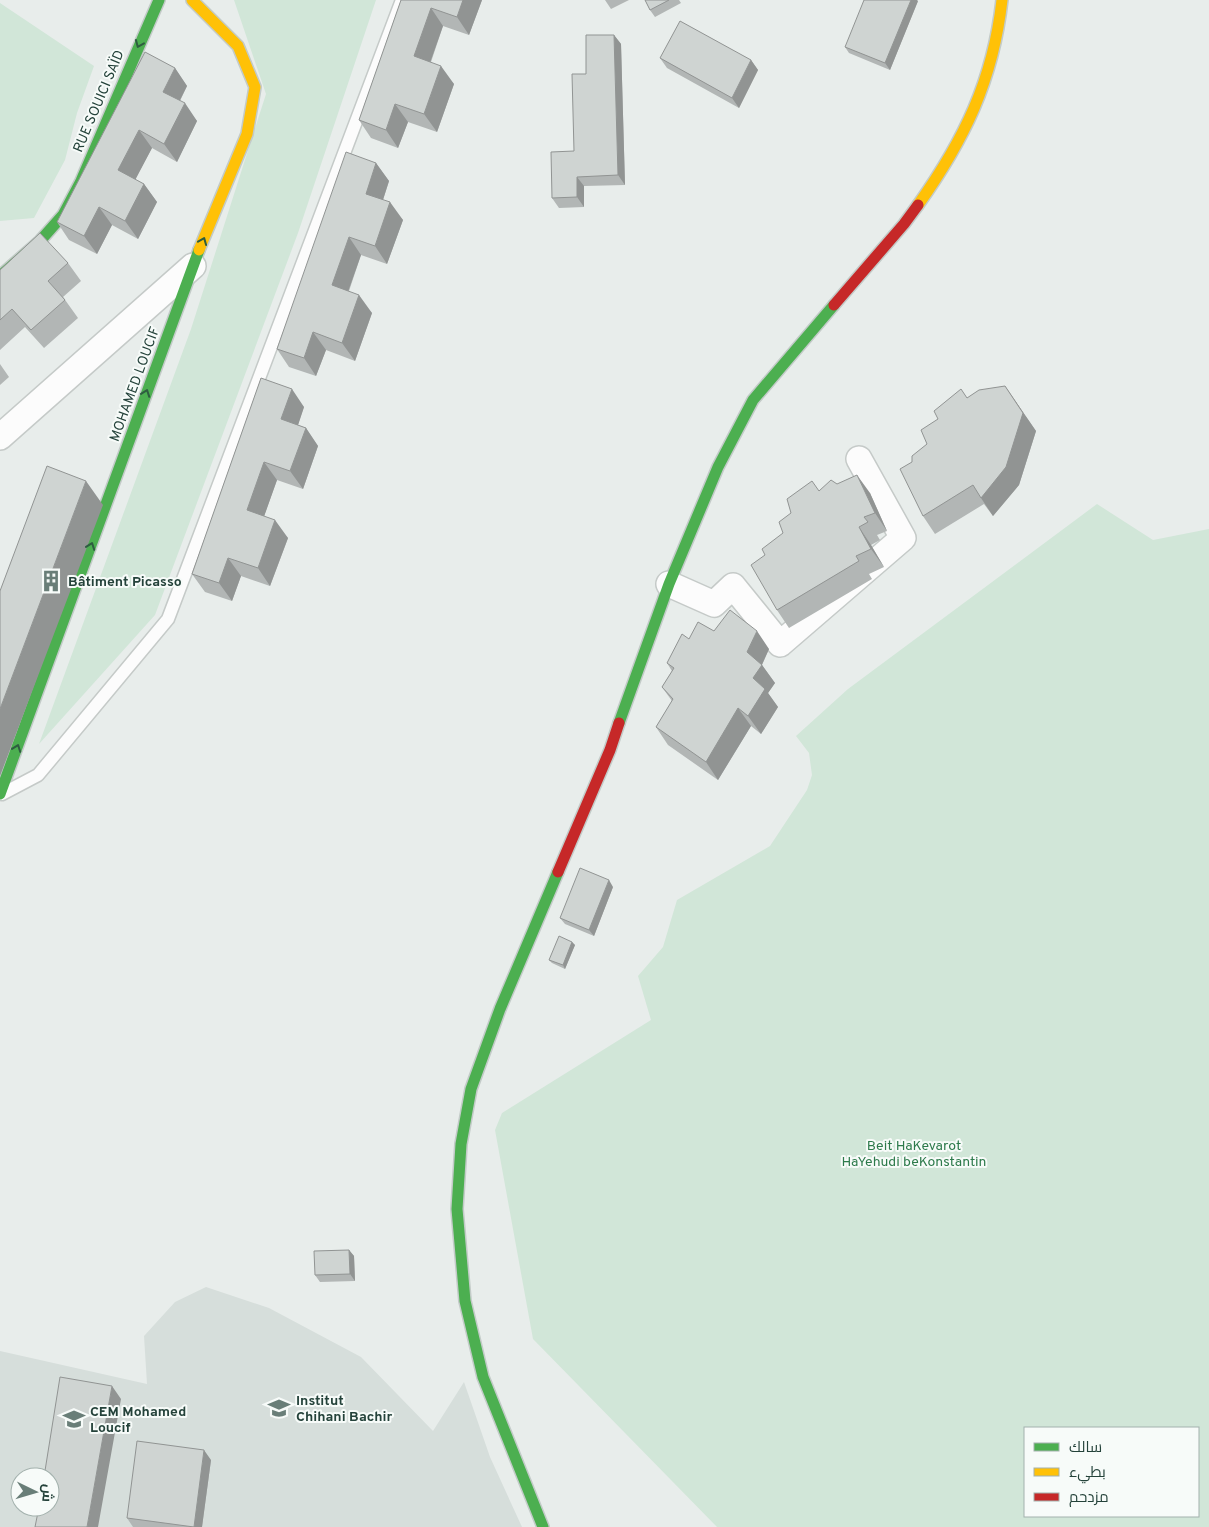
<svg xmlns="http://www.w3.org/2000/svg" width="1209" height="1527" viewBox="0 0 1209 1527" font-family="Overpass,Cairo,sans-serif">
<rect width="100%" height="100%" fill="#e8edeb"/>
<!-- built -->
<path fill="#d6dedb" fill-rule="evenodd" d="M206 1287 269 1308 361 1357 433 1431 464 1382 490 1457 522 1527H0V1351L147 1384 144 1336 175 1302ZM20 1477H50V1507H20Z"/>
<!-- green -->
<path fill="#d1e6d8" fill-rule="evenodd" d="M234 0H376L298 233 155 615 39 744 191 329 266 94Z
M0 3 94 66 77 113 65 160 34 218 0 221Z
M1097 504 1153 540 1209 529V1527H717L533 1339 495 1130 502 1113 651 1020 638 976 663 947 677 900 770 846 807 790 812 775 809 753 796 736 848 689ZM1198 1428V1516H1025V1428Z"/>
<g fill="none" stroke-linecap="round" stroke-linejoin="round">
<!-- lane casing -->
<g stroke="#c5cac8" stroke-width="15">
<path id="lane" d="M2 794 38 775 168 619 402 0"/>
</g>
<!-- street casing -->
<g stroke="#c5cac8" stroke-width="28">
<path id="street" d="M0 437 193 266
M669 584 714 604 733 586 780 644 903 538 859 459"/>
</g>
<!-- fast casing -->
<g stroke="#c3cbc8" stroke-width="14">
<path id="fast" d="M0 276 40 241 63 215 81 181 159 0
M619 723 669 584 718 467 753 400 834 305
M0 794 199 250
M543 1527 483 1377 465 1301 457 1209 461 1144 471 1089 500 1009 558 872"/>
</g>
<!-- slow casing -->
<g stroke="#c3cbc8" stroke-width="14">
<path id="slow" d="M192 0 238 46 255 87 247 134 199 250
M918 205C964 140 993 81 1002 0"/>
</g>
<!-- jam casing -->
<g stroke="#c3cbc8" stroke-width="14">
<path id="jam" d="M834 305 904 224 918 205
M558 872 610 750 619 723"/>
</g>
<!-- lane -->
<use href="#lane" stroke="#fcfcfc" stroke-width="12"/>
<!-- street -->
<use href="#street" stroke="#fcfcfc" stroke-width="25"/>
<!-- fast -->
<use href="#fast" stroke="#4caf50" stroke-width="11"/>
<!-- slow -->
<use href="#slow" stroke="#ffc107" stroke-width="11"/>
<!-- jam -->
<use href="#jam" stroke="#c62828" stroke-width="11"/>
</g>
<!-- wall -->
<path fill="#b2b6b5" d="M401 0H482L469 35 443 26 431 62 454 84 437 132 408 122 398 148 371 138 359 120Z
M605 0H629L611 9Z
M645 0H679L681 3 655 17 650 10Z
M918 1 890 70 849 53 845 47Z
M614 35 621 44 625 185 584 186V207L559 208 552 198 574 151 586 74Z
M660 58 751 60 758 70 739 108 667 68Z
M175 68 187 86 180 101 197 121 177 162 152 148 135 179 144 184 157 202 138 239 112 225 97 254 69 240 57 222Z
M376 163 389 181 383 200 403 220 387 264 361 255 349 291 372 313 355 361 326 350 316 376 289 367 277 349Z
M68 263 81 281 63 297 78 318 44 348 25 327 0 350V270Z
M0 364 9 377 0 385Z
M261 378 304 407 298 425 306 428 318 446 303 489 277 480 264 516 288 538 270 586 241 576 232 601 205 592 192 574Z
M1005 386 1036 431 1019 485 993 516 984 504 935 534 923 516 912 462 927 444 938 419 967 398Z
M837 484 870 493 887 531 877 535 880 540 871 545 884 567 869 574 872 579 789 628 777 610 765 555 783 533Z
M714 631 769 649 762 665 775 683 768 693 778 707 761 734 751 726 718 780 668 745 656 727 672 701 662 687 672 671 667 663 689 639Z
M613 887 594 936 565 924 560 918Z
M572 942 575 945 565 969 552 963 549 960Z
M349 1250 354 1256 355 1281 320 1282 315 1275Z
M211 1460 202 1527H133L127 1518Z"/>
<!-- shaded-wall -->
<path fill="#919493" d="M463 0H482L469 35 457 17Z
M911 0H917L918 1 890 70 885 63Z
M431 8 443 26 426 74 414 56Z
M614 35 621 44 625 185 618 175Z
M751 60 758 70 739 108 732 98Z
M441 66 454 84 437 132 424 114Z
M175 68 187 86 175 110 163 92Z
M185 103 197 121 177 162 164 144Z
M395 104 408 122 398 148 386 130Z
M139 130 152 148 131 188 118 170Z
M376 163 389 181 379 212 366 194Z
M577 177 584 186V207L577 197Z
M144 184 157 202 138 239 125 221Z
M390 202 403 220 387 264 375 246Z
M99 207 112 225 97 254 84 236Z
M349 237 361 255 344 303 332 285Z
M359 295 372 313 355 361 342 343Z
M313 332 326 350 316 376 304 358Z
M1005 386 1036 431 1019 485 993 516 981 498Z
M292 389 304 407 294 437 281 419Z
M306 428 318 446 303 489 290 471Z
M264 462 277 480 260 528 247 510Z
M857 475 870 493 887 531 875 513Z
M86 481 103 505 0 776V709Z
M275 520 288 538 270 586 258 568Z
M859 527 871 545 884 567 871 549Z
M228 558 241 576 232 601 219 583Z
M757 631 769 649 760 669 762 665 775 683 768 693 778 707 761 734 748 716 753 678 747 652Z
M738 708 751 726 718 780 706 762Z
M609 880 613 887 594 936 589 930Z
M572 942 575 945 565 969 563 965Z
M349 1250 354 1256 355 1281 350 1274Z
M112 1386 121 1399 98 1527H87Z
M204 1450 211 1460 202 1527H194Z"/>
<!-- building -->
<path fill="#cfd4d2" stroke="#919493" d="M401 0H463L457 17 431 8 414 56 441 66 424 114 395 104 386 130 359 120Z
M645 0H669L650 10Z
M864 0H911L885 63 845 47Z
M680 21 751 60 732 98 660 58Z
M586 35H614L618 175 577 177V197L552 198 551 152 574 151 572 74H586Z
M145 52 175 68 163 92 185 103 164 144 139 130 118 170 144 184 125 221 99 207 84 236 57 222Z
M346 152 376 163 366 194 390 202 375 246 349 237 332 285 359 295 342 343 313 332 304 358 277 349Z
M40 233 68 263 48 281 65 300 31 330 12 309 0 320V270Z
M261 378 292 389 281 419 306 428 290 471 264 462 247 510 275 520 258 568 228 558 219 583 192 574Z
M1005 386 1023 413 1006 467 981 498 973 485 923 516 900 469 912 462V456L927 444 921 430 938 419 934 411 961 389 967 398 979 390Z
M47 466 86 481 0 709V591Z
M857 475 875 513 864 517 868 522 859 527 871 549 856 556 859 561 777 610 751 565 765 555 762 549 783 533 779 522 791 513 787 499 812 481 819 491 831 480 837 484Z
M730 610 757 631 747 652 762 665 753 678 765 689 748 716 738 708 706 762 656 727 673 699 662 687 674 668 667 663 682 634 689 639 698 622 714 631Z
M580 868 609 880 589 930 560 918Z
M559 936 572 942 563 965 549 960Z
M349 1250 350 1274 315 1275 314 1251Z
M60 1377 112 1386 87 1527H35L39 1507H50V1477H44Z
M137 1441 204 1450 194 1527 127 1518Z"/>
<!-- one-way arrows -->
<defs><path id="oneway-chevron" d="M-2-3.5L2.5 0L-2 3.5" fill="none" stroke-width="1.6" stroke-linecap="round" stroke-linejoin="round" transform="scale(1.25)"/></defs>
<g stroke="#2e5d40">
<use href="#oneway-chevron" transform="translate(139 44) rotate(113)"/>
<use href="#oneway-chevron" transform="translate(203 241) rotate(-68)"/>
<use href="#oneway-chevron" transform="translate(146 393) rotate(-70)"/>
<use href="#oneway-chevron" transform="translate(91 546) rotate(-70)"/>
<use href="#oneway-chevron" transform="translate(17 748) rotate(-70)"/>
</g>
<!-- icons -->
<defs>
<g id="building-bare" transform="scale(1.725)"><path d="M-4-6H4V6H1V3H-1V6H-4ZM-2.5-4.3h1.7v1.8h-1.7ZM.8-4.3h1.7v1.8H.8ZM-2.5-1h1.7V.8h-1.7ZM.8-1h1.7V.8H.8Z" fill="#697e78" stroke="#f7fbf9" stroke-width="2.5" paint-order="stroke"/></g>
<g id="university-bare" transform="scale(1.725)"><path d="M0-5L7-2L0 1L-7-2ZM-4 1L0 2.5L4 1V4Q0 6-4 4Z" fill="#697e78" stroke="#f7fbf9" stroke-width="2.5" paint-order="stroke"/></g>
<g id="school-bare" transform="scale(1.725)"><path d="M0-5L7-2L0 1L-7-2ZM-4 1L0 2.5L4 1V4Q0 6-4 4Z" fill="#697e78" stroke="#f7fbf9" stroke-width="2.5" paint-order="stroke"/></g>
</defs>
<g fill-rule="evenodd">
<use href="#building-bare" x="51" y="581"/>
<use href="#university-bare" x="279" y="1408"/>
<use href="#school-bare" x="74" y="1419"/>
</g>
<g text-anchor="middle" stroke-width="4" stroke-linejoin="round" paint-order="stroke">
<!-- street labels -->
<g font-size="14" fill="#24423a" stroke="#f7fbf9">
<text transform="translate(98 101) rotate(-67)" y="5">RUE SOUICI SAÏD</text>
<text transform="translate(134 384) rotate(-70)" y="5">MOHAMED LOUCIF</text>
</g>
<!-- poi labels -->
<g font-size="14" font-weight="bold" fill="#24423a" stroke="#f7fbf9" text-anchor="start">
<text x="68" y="586">Bâtiment Picasso</text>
<text x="296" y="1405">Institut<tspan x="296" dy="16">Chihani Bachir</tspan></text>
<text x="90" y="1416">CEM Mohamed<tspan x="90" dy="16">Loucif</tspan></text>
</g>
<!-- park labels -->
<g font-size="14" fill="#2d7a4b" stroke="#f7fbf9">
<text x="914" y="1150">Beit HaKevarot<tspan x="914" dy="16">HaYehudi beKonstantin</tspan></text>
</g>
</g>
<!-- legend -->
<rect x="1024" y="1427" width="175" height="90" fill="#f7fbf9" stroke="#a3b1ad"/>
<rect x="1034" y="1443" width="25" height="8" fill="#4caf50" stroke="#a3b1ad"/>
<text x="1069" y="1452" font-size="15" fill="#24423a">سالك</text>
<rect x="1034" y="1468" width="25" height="8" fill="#ffc107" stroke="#a3b1ad"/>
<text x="1069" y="1477" font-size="15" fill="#24423a">بطيء</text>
<rect x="1034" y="1493" width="25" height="8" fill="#c62828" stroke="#a3b1ad"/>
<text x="1069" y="1502" font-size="15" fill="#24423a">مزدحم</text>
<!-- north arrow -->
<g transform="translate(35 1492) rotate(95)"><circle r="24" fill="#f7fbf9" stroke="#a3b1ad"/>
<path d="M0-4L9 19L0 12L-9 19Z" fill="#697e78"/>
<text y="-8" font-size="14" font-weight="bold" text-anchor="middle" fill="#24423a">ش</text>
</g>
</svg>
